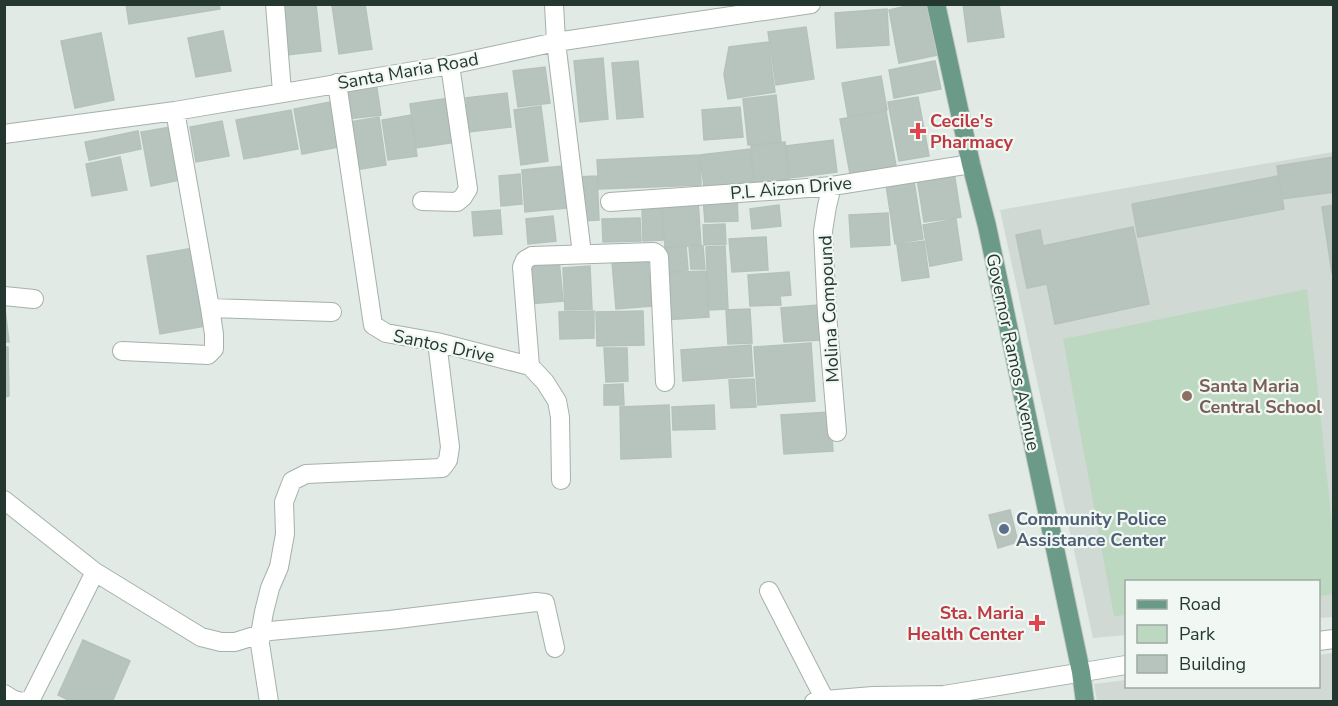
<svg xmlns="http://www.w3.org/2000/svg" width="1338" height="706" viewBox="0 0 1338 706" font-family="'Nunito Sans',sans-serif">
<rect width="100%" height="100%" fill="#e1eae5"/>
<!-- built -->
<path fill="#d0d9d4" d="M1333 152V617L1319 618 1318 582H1126V635L1093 638 1000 210Z
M1333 653V701H1097L1094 684 1126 680V686H1318L1319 655Z"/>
<!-- green -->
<path fill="#bdd8c1" d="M1307 289 1333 534V594L1319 596 1318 582H1126V615L1114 616 1063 339Z"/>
<!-- building -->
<path fill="#b7c4be" stroke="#b4c2bb" stroke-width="1.5" d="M126 4H219L220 9 129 24Z
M296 4H316L321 51 287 55 281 6Z
M365 4 372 49 339 54 332 5Z
M915 4H928L938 55 899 63 889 10Z
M963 4H999L1004 37 968 42Z
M887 9 889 45 837 48 835 13Z
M806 27 814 79 776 85 768 32Z
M223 31 231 71 196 77 188 38Z
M101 33 114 100 75 108 61 41Z
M768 42 775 92 728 99 724 74 729 47Z
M603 58 608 119 580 122 574 61Z
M638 61 643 117 617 119 612 63Z
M935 61 941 89 894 98 889 70Z
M545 67 550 103 518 107 513 71Z
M881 76 887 110 848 117 842 83Z
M376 82 381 115 348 119 344 86Z
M507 93 511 127 469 132 466 98Z
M776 95 781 142 748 145 743 99Z
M918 97 929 156 899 161 888 102Z
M449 98 456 142 416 148 410 104Z
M336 101 344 146 302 154 294 109Z
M541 106 548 161 521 165 514 110Z
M740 107 743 137 704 140 702 110Z
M291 110 298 149 244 159 236 120Z
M886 111 896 166 850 174 840 119Z
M411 115 417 156 388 160 382 120Z
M379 117 386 165 356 170 349 122Z
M222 121 229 156 196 162 190 127Z
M170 127 180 180 151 186 141 132Z
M138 131 141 149 89 160 85 142Z
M833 140 837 172 790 178 786 146Z
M785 142 789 181 755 185 751 146Z
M750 149 754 181 704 187 700 155Z
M700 155 701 185 599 189 597 160Z
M120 157 127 190 92 196 86 164Z
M1334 157V192L1282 199 1277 166Z
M563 166 567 208 525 212 522 170Z
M954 172 961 217 924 222 917 178Z
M520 174 522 204 501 206 499 176Z
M597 176 599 220 579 221 577 177Z
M1278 176 1284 209 1138 237 1132 204Z
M914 181 923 239 895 244 886 185Z
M737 196 738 221 705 222 703 198Z
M698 200 701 245 665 247 662 202Z
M779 205 781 226 752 229 750 209Z
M1334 205V273H1332L1322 207Z
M661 207 663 240 643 241 642 208Z
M500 210 502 234 474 236 472 212Z
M888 213 890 245 851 247 849 215Z
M553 216 556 241 528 244 526 219Z
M640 218 641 241 603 242 602 219Z
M956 219 962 260 930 266 923 225Z
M725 224 726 244 704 245 703 225Z
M1133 227 1149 304 1055 324 1047 284 1027 288 1016 235 1040 230 1043 246Z
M766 237 768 270 732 272 729 239Z
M924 241 929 277 902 281 897 245Z
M686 246 688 270 663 272 661 248Z
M689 246H703L705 269H691Z
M725 246 728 309 709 310 706 247Z
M193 248 206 326 160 334 147 256Z
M559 259 563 301 529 304 526 261Z
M648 260 652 306 616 309 612 262Z
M590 266 592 309 565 310 563 268Z
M706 271 709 317 663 320 661 273Z
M789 272 791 295 780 296 781 305 750 306 748 275Z
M4 300 9 342H4Z
M819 305 821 340 784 342 781 308Z
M750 309 752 343 728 344 726 310Z
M594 311V338L560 339 559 312Z
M643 311 644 345 597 346 596 312Z
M811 343 815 401 758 405 754 347Z
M751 345 753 376 683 381 681 350Z
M4 347H8L9 396 4 397Z
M604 348H627L628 381 606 382Z
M754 379 756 407 731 408 729 380Z
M623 384 624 405H604V385Z
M669 405 671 457 621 459 620 407Z
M714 405 715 429 673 430 672 407Z
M830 412 833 451 784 454 781 415Z
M1010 510 1018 542 998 548 989 515Z
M83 640 130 661 112 702H72L58 695Z"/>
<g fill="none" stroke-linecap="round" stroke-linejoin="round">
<!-- minor casing -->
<g stroke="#a5b1ab" stroke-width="20">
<path id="minor" d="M275 4 282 92
M554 4 556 42 582 254
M337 83 373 325 386 333 437 342 530 366 545 382 557 401 560 417 561 480
M4 134 175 111 450 65 556 42 811 4
M832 186 827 206 823 231 827 314 837 432
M422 201 457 202 463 197 468 189 450 65
M610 202 783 190 832 186 971 164
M4 296 34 299
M210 308 332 312
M122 351 208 355 214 349V334L210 308 175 111
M530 366 522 267 525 260 532 256 654 252 657 254 659 257 665 382
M4 500 95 572 31 699 23 702
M95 572 201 637 221 642H235L270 631 390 620 536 602 545 603 555 648
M769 591 825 700
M1318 641 1334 639
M4 694 12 699 22 702
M269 702 260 644V634L264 612 270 588 279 567 285 534 284 502 292 481 306 474 442 468 448 460 450 447 437 342
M814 702 825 700 873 696 944 695 1126 665"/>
</g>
<!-- major casing -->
<g stroke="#c2c7c5" stroke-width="20">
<path id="major" d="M936 4 971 164 987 226 1081 672 1085 702"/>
</g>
<!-- minor -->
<use href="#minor" stroke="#fff" stroke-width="18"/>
<!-- major -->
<use href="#major" stroke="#6b9a88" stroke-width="18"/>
</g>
<!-- markers -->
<g fill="#e0444e" stroke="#f1f7f3" stroke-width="2">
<path d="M915 122h6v6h6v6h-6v6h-6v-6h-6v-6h6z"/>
<path d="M1034 614h6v6h6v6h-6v6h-6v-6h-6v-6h6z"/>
</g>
<circle fill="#8d6e63" stroke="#f1f7f3" stroke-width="2" cx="1187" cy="396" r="6"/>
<circle fill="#5c6f8a" stroke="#f1f7f3" stroke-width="2" cx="1004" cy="529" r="6"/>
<g text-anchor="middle" stroke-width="4.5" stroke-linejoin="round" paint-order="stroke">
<!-- street labels -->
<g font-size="18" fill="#243830" stroke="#f1f7f3">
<text transform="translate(408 71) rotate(-10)" y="6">Santa Maria Road</text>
<text transform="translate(791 188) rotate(-5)" y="6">P.L Aizon Drive</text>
<text transform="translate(829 309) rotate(-93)" y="6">Molina Compound</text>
<text transform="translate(444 346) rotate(12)" y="6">Santos Drive</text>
<text transform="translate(1013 352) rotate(78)" y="6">Governor Ramos Avenue</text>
</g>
<!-- health labels -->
<g font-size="18" font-weight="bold" fill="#be3a42" stroke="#f1f7f3" text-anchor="start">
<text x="930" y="127">Cecile's<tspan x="930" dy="21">Pharmacy</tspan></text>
<text x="1024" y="619" text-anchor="end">Sta. Maria<tspan x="1024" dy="21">Health Center</tspan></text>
</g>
<!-- education labels -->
<g font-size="18" font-weight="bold" fill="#785e54" stroke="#f1f7f3" text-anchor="start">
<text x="1199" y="392">Santa Maria<tspan x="1199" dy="21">Central School</tspan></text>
</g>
<!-- service labels -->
<g font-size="18" font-weight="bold" fill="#4e5e75" stroke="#f1f7f3" text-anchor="start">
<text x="1016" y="525">Community Police<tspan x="1016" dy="21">Assistance Center</tspan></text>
</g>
</g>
<!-- border -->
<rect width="1338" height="706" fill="none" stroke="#243830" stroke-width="12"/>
<!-- legend -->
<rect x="1125" y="580" width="195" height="108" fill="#f1f7f3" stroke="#9faba5" stroke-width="1.5"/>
<rect x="1137" y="600" width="30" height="9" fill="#6b9a88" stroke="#9faba5" stroke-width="1.5"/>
<text x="1179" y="610" font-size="18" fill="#243830">Road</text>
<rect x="1137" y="625" width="30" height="18" fill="#bdd8c1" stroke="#9faba5" stroke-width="1.5"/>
<text x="1179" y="640" font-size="18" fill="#243830">Park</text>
<rect x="1137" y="655" width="30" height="18" fill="#b7c4be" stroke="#9faba5" stroke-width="1.5"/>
<text x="1179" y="670" font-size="18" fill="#243830">Building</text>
</svg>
